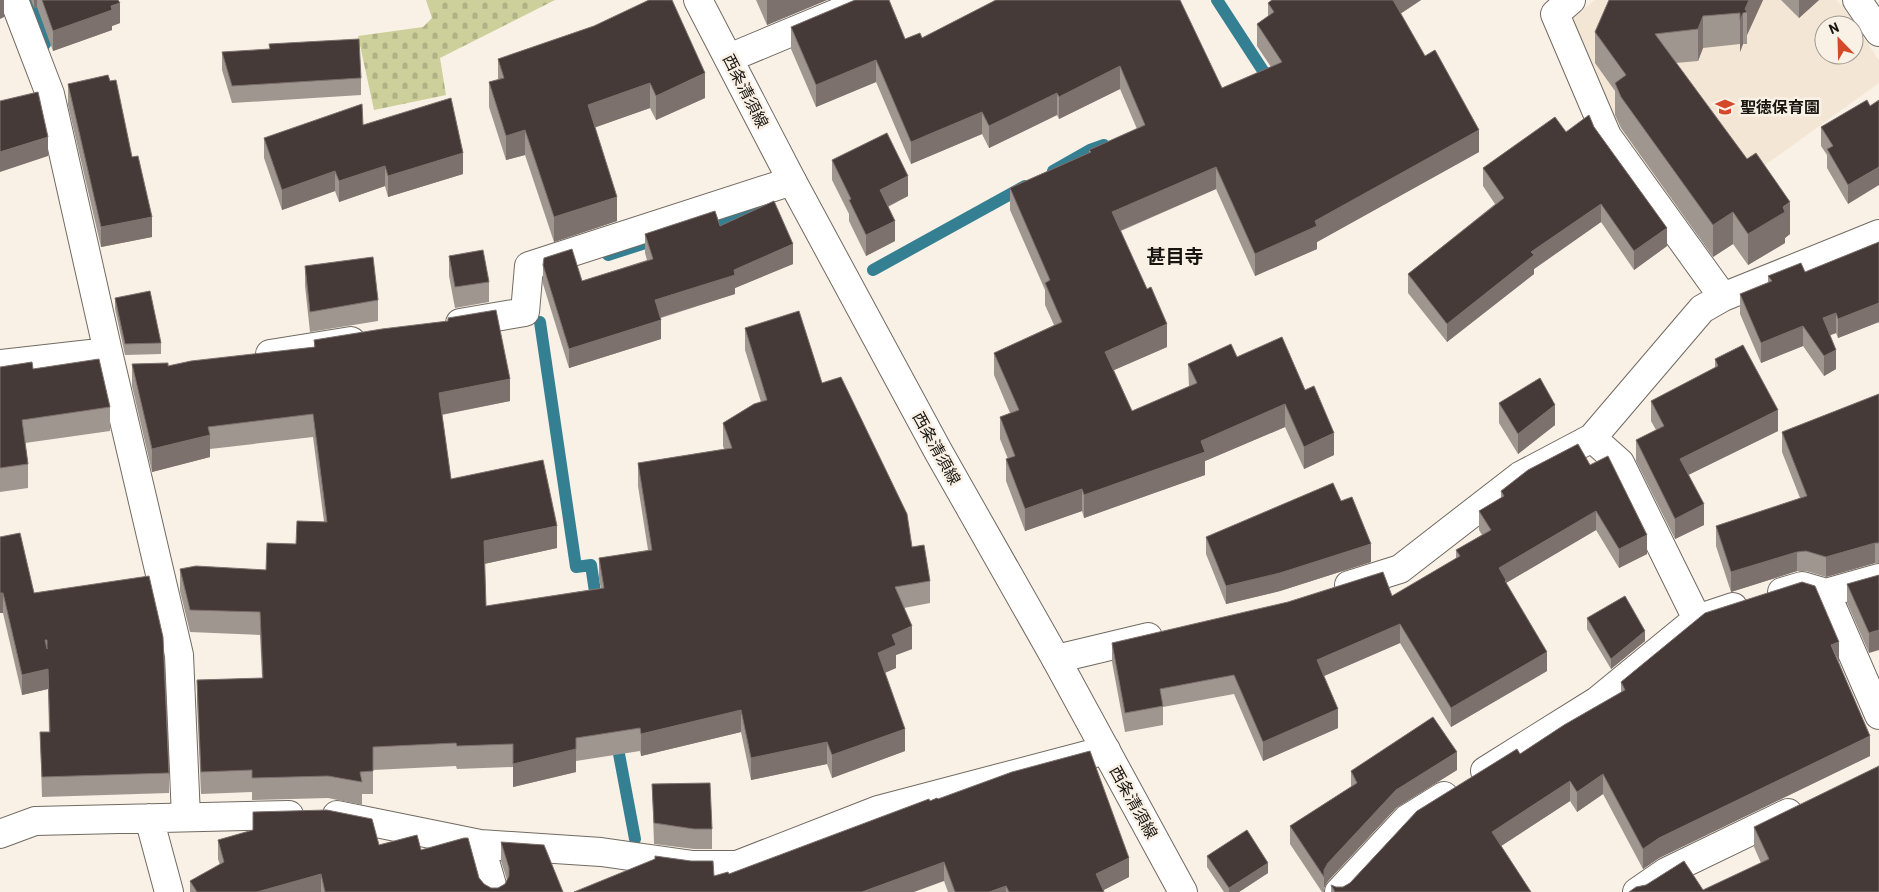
<svg xmlns="http://www.w3.org/2000/svg" width="1879" height="892" viewBox="0 0 1879 892" font-family="Barlow,'Noto Sans JP',sans-serif">
<defs>
<pattern id="cemetery-stones" width="16" height="16" patternUnits="userSpaceOnUse" patternTransform="scale(1.25)"><rect width="16" height="16" fill="#cdd09a"/><path d="M2 7V4a2 2 0 0 1 4 0v3zM10 15v-3a2 2 0 0 1 4 0v3z" fill="#afb284"/></pattern>
</defs>
<rect width="100%" height="100%" fill="#f9f1e6"/>
<!-- built -->
<path fill="#f3e6d5" fill-rule="evenodd" d="M1595 0H1836L1848 12 1879 61V83L1682 225 1615 131 1570 29 1575 16ZM1824 25H1854V55H1824Z"/>
<!-- cemetery -->
<path fill="url(#cemetery-stones)" d="M426 0H555L440 58 446 95 374 110 358 36 423 27 432 18Z"/>
<g fill="none" stroke-linecap="round" stroke-linejoin="round">
<!-- stream -->
<path stroke="#357f92" stroke-width="12" d="M29 0 45 44
M1217 0 1269 80 1265 82
M1053 171 1090 150 1104 145
M704 225 766 206
M608 255 661 238
M873 270 1025 186
M540 322 576 567 591 565 597 605
M616 738 635 839"/>
<!-- street casing -->
<g stroke="#716a61" stroke-width="30">
<path id="street" d="M14 0 50 94 108 352 179 655 186 817
M1571 0 1555 14 1607 136 1723 297
M1857 0 1879 32
M729 58 868 0
M460 323 525 312 529 266 792 181
M270 354 351 341
M0 364 108 352
M1592 438 1620 463 1697 619
M1349 585 1400 569 1520 476 1592 438 1702 309 1723 297 1879 234
M1782 592 1802 586 1826 593 1879 578
M1826 593 1879 715
M1056 659 1148 637
M1485 771 1597 701 1697 619 1733 607
M337 815 480 844 601 852 693 865H737L878 810 1106 750
M149 818 169 892
M0 834 35 821 289 815
M480 844 494 892
M1339 892 1407 819 1444 796
M1637 892 1666 872 1788 813"/>
</g>
<!-- secondary casing -->
<g stroke="#716a61" stroke-width="30">
<path id="secondary" d="M698 0 792 181 938 451 1056 659 1183 892"/>
</g>
<!-- street -->
<use href="#street" stroke="#fff" stroke-width="28"/>
<!-- secondary -->
<use href="#secondary" stroke="#fff" stroke-width="28"/>
</g>
<!-- wall -->
<path fill="#a09690" d="M31 0H118L120 23 112 26V30L53 51 37 7 34 8Z
M756 0H827L767 25Z
M996 0 1222 88 1271 67 1257 46V24L1268 16V3L1272 0H1421L1400 14 1479 152 1317 242V249L1255 276 1216 189 1121 231 1167 347 1114 370 1132 411 1189 387 1188 364 1237 357 1334 455 1304 469 1285 427 1205 461V475L1084 518 1082 511 1025 531 1006 481V459H1008L1000 439V417L1010 413 994 375V353L1054 325 1045 305V290L1010 210V188L1089 153V150L1137 129 1120 89 1059 119 1057 115 989 148 982 134 911 164 876 82 816 107 791 49V27L905 39 922 38Z
M1609 0H1763L1747 35V44H1743L1740 52V44L1703 48 1698 61 1676 63 1790 234 1785 238V243L1748 265 1733 244 1713 257 1621 128 1615 115V91L1595 63V32Z
M1781 0H1819L1799 18Z
M594 26 705 98 656 120 650 108 595 127 617 221 554 242 525 155 506 160 489 107V82L498 80V59Z
M222 52 361 78V95L232 103 222 70Z
M110 81 132 157 152 237 101 247 68 105V84Z
M1867 100 1848 204 1827 168V155L1821 146V127Z
M363 125 463 174 388 197 385 186 339 202 335 191 282 210 264 158V138Z
M1594 127 1667 246 1634 270 1601 222 1534 269V274L1447 342 1408 293V274L1495 204 1483 186V168L1566 132Z
M832 160 908 196 888 207 895 241 866 256 849 221V214L832 180Z
M720 226 793 264 735 288V294L661 318V339L569 368 543 284V265L582 281 647 260 645 253V234Z
M1879 242V322L1838 338 1836 333 1830 335 1836 369 1824 376 1803 346 1761 363 1740 314V294L1768 283V276L1805 272Z
M449 256 489 282V302L455 308 449 276Z
M305 266 378 300V321L310 332 305 286Z
M115 298 161 343V354L125 355 115 309Z
M448 318 510 401 442 415 451 479 557 548 484 564 486 606 601 588 599 581V558L648 550 638 486V463L724 449 723 446V423L761 402 745 350V328L822 383 912 547 930 581V603L904 608 912 649 896 655V668L884 673 905 751 832 778 827 764 751 780 741 732 641 756 640 751 576 761V772L513 787V767L457 769 456 766 373 770V794H362V805L328 798 252 800V792L201 794 197 703V680L262 678 260 635 190 632 180 591V569L266 570 324 522 313 437 210 449V457L152 472 132 386V364L168 366 314 347V340L448 322Z
M1715 359 1778 431 1688 475 1704 525 1675 539 1636 461V440L1656 430 1651 421V401L1715 368Z
M0 367 33 369 110 407V431L25 443 28 464V488L0 492Z
M1879 394V563H1875L1826 577 1806 571H1797L1731 592 1716 546V526L1800 498 1782 452V432Z
M1499 403 1555 425 1518 454 1499 423Z
M1590 465 1647 554 1619 568 1596 530 1506 583 1547 671 1451 727 1400 643 1324 676 1338 728 1263 761 1234 694 1163 707V725L1125 732 1112 662V643L1392 596 1456 559V550L1482 535 1479 530V511L1501 498V491Z
M0 537 34 593 169 773V793L42 797 40 732H49L48 689 22 695 3 613Z
M1206 537 1371 562 1280 591 1226 604 1206 554Z
M1879 575 1869 653 1847 603V584Z
M1587 618 1645 641 1611 669 1587 629Z
M1839 662 1870 756 1659 858 1643 869 1603 794 1577 812 1570 801 1501 846 1531 892H1331V885L1336 887H1343L1350 883 1520 754 1621 693V682Z
M1457 770 1396 808 1328 881 1324 888V892H1322L1290 844V826L1351 787V771Z
M652 784 712 829V849H694L654 844Z
M938 799 1129 877 1103 890 1104 892H948L944 881 714 876 729 874 930 801Z
M253 812 379 845 421 850 479 878 484 884 491 888H498L505 884 507 880 501 861V842L563 892H190V881L220 865 218 859V840L253 830Z
M1754 827 1879 892 1703 890 1761 863 1754 847Z
M1207 856 1268 873 1239 892H1224L1207 867Z"/>
<!-- shaded-wall -->
<path fill="#7c716d" d="M0 0H4V17L0 19Z
M34 0H37V7L34 8Z
M767 0H827L767 25Z
M1391 0H1421L1391 20Z
M1749 0H1763L1747 35V12L1745 9Z
M1799 0H1819L1799 18Z
M120 3V23L112 26V30L53 51V31Z
M1743 13V44L1740 52V20Z
M1703 16V48L1698 61V29Z
M876 60V82L816 107V85Z
M1120 66V89L1059 119V97Z
M705 73V98L656 120V96Z
M650 83V108L588 130V105Z
M1057 93V115L989 148V126Z
M982 112V134L911 164V142Z
M525 130V155L506 160V136Z
M1479 130V152L1317 242V249L1255 276V254Z
M48 137V156L0 172V152Z
M463 153V174L388 197V176Z
M385 166V186L339 202V181Z
M1216 167V189L1112 234V212Z
M1879 167V185L1848 204V185Z
M335 171V191L282 210V190Z
M908 176V196L880 210V190Z
M617 197V221L554 242V217Z
M1790 202V234L1785 238V243L1748 265V234Z
M1601 204V222L1534 269V274L1447 342V324L1531 252Z
M1733 212V244L1713 257V225Z
M152 217V237L101 247V227Z
M895 221V241L866 256V235Z
M1667 228V246L1634 270V251Z
M793 244V264L735 288V294L655 319V300L734 270Z
M1879 303V322L1838 338V319Z
M1836 313V333L1823 338V318Z
M661 320V339L569 368V349Z
M1167 324V347L1105 374V352Z
M1803 326V346L1761 363V343Z
M1836 350V369L1824 376V356Z
M510 379V401L439 415V393Z
M1285 404V427L1205 461V475L1084 518V495L1201 441Z
M1555 405V425L1518 454V434Z
M1778 410V431L1680 479V459Z
M1334 433V455L1304 469V447Z
M210 435V457L152 472V449Z
M1082 489V511L1025 531V509Z
M1704 504V525L1675 539V519Z
M1596 511V530L1506 583 1505 600 1499 568Z
M557 526V548L484 564V541Z
M1647 535V554L1619 568V549Z
M1875 543V563L1826 577V557Z
M1371 544V562L1280 591 1226 604V586Z
M1797 552V571L1731 592V572Z
M0 593H3V613H0Z
M1400 624V643L1317 679V660Z
M912 626V649L896 655V668L878 676V653L892 635Z
M1879 630V650L1869 653V633Z
M1645 631V641L1611 669V659Z
M1839 642V662L1831 645Z
M1547 652V671L1451 727V708Z
M48 669V689L22 695V675Z
M1338 709V728L1263 761V742Z
M741 710V732L641 756V734Z
M905 729V751L832 778V755Z
M1870 736V756L1659 858 1643 869V849L1659 838Z
M827 742V764L751 780V758Z
M576 749V772L513 787V764Z
M1457 752V770L1396 808 1328 881 1324 888V870L1328 863 1396 790Z
M1603 774V794L1577 812V792Z
M1570 781V801L1492 852V832Z
M1129 858V877L1100 892 1096 874Z
M944 862V881L914 892H862Z
M1268 863V873L1239 892H1229V888Z
M321 874V892H257Z
M1006 886V892H989Z"/>
<!-- building -->
<path fill="#463a39" stroke="#7c716d" fill-rule="evenodd" d="M42 0H118L120 3 111 6 112 10 53 31Z
M649 0H672L705 73 656 96 650 83 588 105 617 197 554 217 525 130 506 136 489 82 504 78 498 59 594 26Z
M855 0H889L905 39 920 33 922 38 996 0H1180L1222 88 1282 62 1257 24 1274 12 1268 3 1272 0H1393L1425 56 1435 50 1479 130 1315 221 1317 226 1255 254 1216 167 1112 212 1147 289 1151 287 1167 324 1105 352 1132 411 1197 383 1188 364 1231 344 1237 357 1282 337 1305 390 1314 386 1334 433 1304 447 1285 404 1201 441 1205 452 1084 495 1082 489 1025 509 1006 459 1015 456 1000 417 1019 410 994 353 1062 322 1045 283 1050 280 1010 188 1091 152 1089 150 1145 125 1120 66 1059 97 1057 93 989 126 982 112 911 142 876 60 816 85 791 27Z
M1609 0H1749L1745 9 1747 12 1743 13 1740 20V13L1703 16 1698 29 1655 34 1747 159 1756 153 1790 202 1783 207 1785 212 1748 234 1733 212 1713 225 1621 97 1615 83 1626 75 1595 32Z
M359 39 361 78 232 86 222 52 270 49 269 44Z
M108 75 110 81 116 80 132 157 138 156 152 217 101 227 68 84Z
M38 92 48 137 0 152V101Z
M451 98 463 153 388 176 385 166 339 181 335 171 282 190 264 138 362 104 363 125Z
M1867 100 1870 106 1879 100V167L1848 185 1827 149 1833 146 1821 127Z
M1589 115 1594 127 1667 228 1634 251 1601 204 1531 252 1534 255 1447 324 1408 274 1504 198 1483 168 1555 117 1566 132Z
M887 133 908 176 880 190 895 221 866 235 849 200 851 199 832 160Z
M774 201 793 244 734 270 735 275 655 300 661 320 569 349 543 265 544 258 572 249 582 281 653 259 645 234 715 211 720 226Z
M1879 242V303L1838 319 1836 313 1823 318 1836 350 1824 356 1803 326 1761 343 1740 294 1772 281 1768 276 1801 263 1805 272Z
M483 250 489 282 455 287 449 256Z
M373 257 378 300 310 312 305 266Z
M150 291 161 343 125 344 115 298Z
M496 310 510 379 439 393 451 479 543 460 557 526 484 541 486 606 604 588 599 558 652 550 638 463 732 448 723 423 754 404 767 400 745 328 799 311 822 383 841 377 907 514 912 547 924 545 930 581 895 587 912 626 892 635 896 645 878 653 905 729 832 755 827 742 751 758 741 710 641 734 640 728 576 738V749L513 764V744L457 746 456 743 373 747V771L360 772 362 782 328 776 252 778V770L201 772 197 680 263 678 260 612 190 610 180 569 196 566 266 570 267 543 296 544 297 521 327 522 313 414 208 427 210 435 152 449 132 364 168 363V366L191 361 315 347 314 340 382 329 448 321V318Z
M1743 345 1778 410 1680 459 1704 504 1675 519 1636 440 1664 426 1651 401 1718 366 1715 359Z
M99 359 110 407 22 420 28 464 0 468V367L32 362 33 369Z
M1540 378 1555 405 1518 434 1499 403Z
M1879 394V543H1875L1826 557 1806 551 1797 552 1731 572 1716 526 1807 496 1782 432Z
M1578 444 1590 465 1608 456 1647 535 1619 549 1596 511 1499 568 1506 580 1505 581 1547 652 1451 708 1400 624 1317 660 1338 709 1263 742 1234 675 1160 689 1163 706 1125 713 1112 643 1288 602 1383 572 1392 596 1460 556 1456 550 1491 530 1479 511 1504 496 1501 491 1528 470Z
M1333 483 1341 501 1352 497 1371 544 1280 573 1226 586 1206 537Z
M20 533 34 593 149 576 163 637 169 773 42 777 40 732H50L48 669 22 675 3 593H0V537ZM45 640H47V649Z
M1879 575V630L1869 633 1847 584Z
M1802 582 1815 586 1839 642 1831 645 1870 736 1659 838 1643 849 1603 774 1577 792 1570 781 1492 832 1531 892H1335L1331 885 1336 887H1343L1350 883 1417 811 1517 749 1520 754 1564 725 1625 690 1621 682 1705 613Z
M1625 596 1645 631 1611 659 1587 618Z
M1433 717 1457 752 1396 790 1328 863 1324 870V877L1290 826 1357 783 1351 771Z
M1090 751 1129 858 1096 874 1104 892H1009L1006 886 989 892H955L944 862 862 892H574L655 859V856L691 861H713L714 876 728 872 729 874 929 799 930 801 937 798 938 799 1012 772Z
M1879 766V892H1629L1636 887 1646 885 1684 861 1703 890 1769 859 1754 827Z
M710 783 712 829H694L654 823 652 784Z
M327 810 372 819 379 845 417 835 421 850 464 838H468L479 878 484 884 491 888H498L505 884 509 876V868L501 842 544 845 563 892H325L321 874 257 892H197L190 881 224 862 218 840 253 830V812Z
M1247 830 1268 863 1229 888 1207 856Z"/>
<!-- icons -->
<defs>
<g id="school-bare" transform="scale(1.5)"><path d="M0-5L7-2L0 1L-7-2ZM-4 1L0 2.5L4 1V4Q0 6-4 4Z" fill="#d34929" stroke="#f9f1e6" stroke-width="2.5" paint-order="stroke"/></g>
</defs>
<g fill-rule="evenodd">
<use href="#school-bare" x="1725" y="107"/>
</g>
<g text-anchor="middle" stroke-width="5" stroke-linejoin="round" paint-order="stroke">
<!-- street labels -->
<g font-size="16" fill="#191612" stroke="#f9f1e6">
<text transform="translate(746 91) rotate(63)" y="6">西条清須線</text>
<text transform="translate(937 448) rotate(61)" y="6">西条清須線</text>
<text transform="translate(1134 802) rotate(61)" y="6">西条清須線</text>
</g>
<!-- poi labels -->
<g font-size="16" font-weight="bold" fill="#191612" stroke="#f9f1e6" text-anchor="start">
<text x="1740" y="113">聖徳保育園</text>
</g>
<!-- quarter labels -->
<g font-size="19" font-weight="bold" fill="#191612" stroke="#f9f1e6">
<text x="1175" y="263">甚目寺</text>
</g>
</g>
<!-- north arrow -->
<g transform="translate(1839 40) rotate(337)"><circle r="24" fill="#f9f1e6" stroke="#9f9991"/>
<path d="M0-4L9 19L0 12L-9 19Z" fill="#d34929"/>
<text y="-8" font-size="14" font-weight="bold" text-anchor="middle" fill="#191612">N</text>
</g>
</svg>
